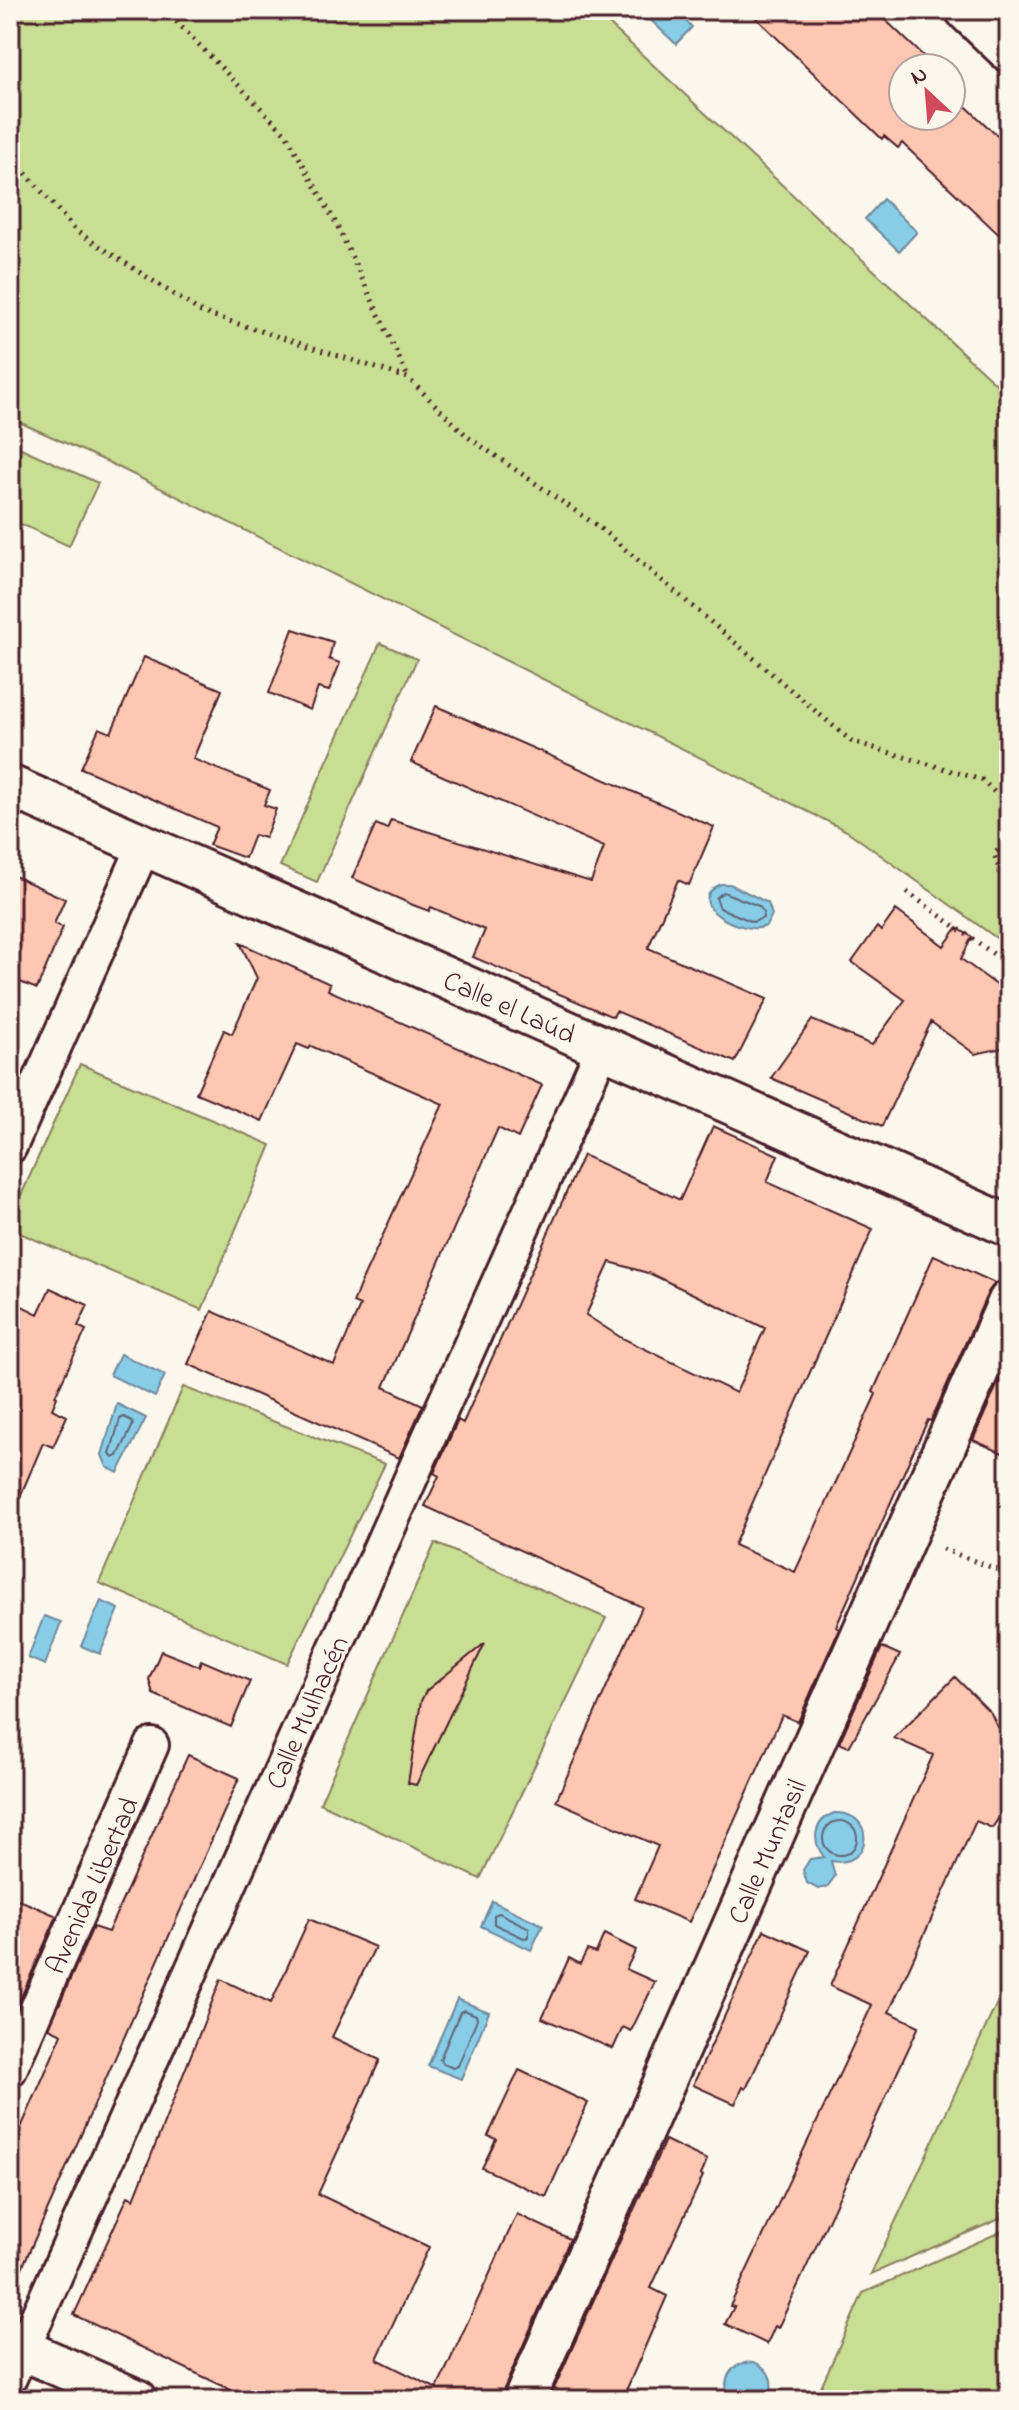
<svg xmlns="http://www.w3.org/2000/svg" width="1019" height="2410" viewBox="0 0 1019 2410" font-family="'Indie Flower',sans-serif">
<rect width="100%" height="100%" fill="#fbf7ec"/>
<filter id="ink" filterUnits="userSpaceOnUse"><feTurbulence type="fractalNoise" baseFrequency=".0125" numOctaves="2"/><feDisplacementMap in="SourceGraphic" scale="16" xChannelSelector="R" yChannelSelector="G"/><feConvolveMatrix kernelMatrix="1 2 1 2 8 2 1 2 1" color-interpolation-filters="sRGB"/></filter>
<g filter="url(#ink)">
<!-- green -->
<path fill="#c8de93" stroke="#897e5f" stroke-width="2" d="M10 10H594L1008 395 1009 947 847 831 110 463 10 418Z
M10 443 98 483 69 546 10 519Z
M380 643 417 659 317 882 280 866Z
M80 1064 271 1145 202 1310 10 1229V1220Z
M183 1387 385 1464 287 1664 99 1583Z
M435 1543 606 1618 480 1879 320 1803Z
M1009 1977V2215L871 2274Z
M1009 2228V2400H815L863 2293Z"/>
<!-- water -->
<path fill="#87cde8" stroke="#6f879c" stroke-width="2" d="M646 10H675L692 27 676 44 643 13Z
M883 199 917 232 899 251 865 219Z
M721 884H730L768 903 772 915 766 926C745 937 679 904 721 884Z
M120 1354 165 1375 155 1397 110 1375Z
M117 1404 146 1418 118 1473 107 1467 102 1455Z
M101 1601 119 1609 100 1654 81 1646Z
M44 1616 61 1622 45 1665 28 1658Z
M834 1813C877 1811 873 1869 831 1861L835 1876 827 1887 818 1889 807 1883 803 1870 810 1859 824 1857C811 1840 814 1821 834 1813Z
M492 1901 543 1925 531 1950 481 1926Z
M457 1999 489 2012 461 2079 428 2066Z
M754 2362C771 2369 776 2384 767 2400H731C719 2380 731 2362 754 2362Z"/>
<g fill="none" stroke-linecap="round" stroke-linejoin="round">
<!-- shore -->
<path stroke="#626577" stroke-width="2" d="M723 892 759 906 763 912V918L753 922 720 908 716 898Z
M124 1417 132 1421 133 1425 118 1456 113 1458 110 1454 120 1419Z
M823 1838a17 17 0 1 1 34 0a17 17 0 1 1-34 0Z
M499 1913 529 1928V1937L524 1938 494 1924V1915Z
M464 2010 476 2015 477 2019 458 2066 453 2068 442 2063 440 2059 460 2012Z"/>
</g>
<!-- building -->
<path fill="#fec7b1" stroke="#4a1f2b" stroke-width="2" fill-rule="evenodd" d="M748 10H875L936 68H903V116H951V92L1009 147V244L902 143 898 148 884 136 882 139Z
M293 629 333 642 329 659 340 663 329 691 318 688 310 710 269 693Z
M144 657 222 690 193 759 270 790 264 805 276 809 265 838 254 835 245 858 209 845 217 827 81 768 99 728 111 733Z
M436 706 714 827 689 885 678 880 648 948 767 999 735 1062 616 1011 613 1017 473 957 485 930 431 907 429 911 413 905 352 878 376 824 387 829 391 820 591 882 604 847 411 762Z
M10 874 65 899 54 924 63 927 37 989 10 978Z
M896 910 944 946 957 928 972 937 961 959 1009 994V1026L1003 1048 975 1054 931 1022 882 1126 771 1078 812 1020 872 1045 905 1000 852 962 877 927 881 931Z
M240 943 330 984 328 990 542 1085 518 1138 498 1128 384 1387 423 1405 399 1458 188 1364 212 1311 334 1365 360 1306 353 1303 360 1285 443 1104 311 1046 309 1049 297 1044 262 1121 196 1093 224 1030 232 1034 257 978Z
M713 1126 778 1155 767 1182 873 1229 734 1545 795 1572 876 1394 873 1392 934 1255 995 1283 988 1292 931 1421 928 1420 912 1454 836 1627 839 1629 798 1722 782 1715 689 1922 635 1899 658 1846 556 1801 642 1607 425 1506 439 1476 434 1473 458 1420 463 1423 583 1155 680 1200ZM610 1262 651 1274 765 1328 736 1393 620 1337 586 1315Z
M50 1288 88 1305 78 1326 86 1330 55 1396 57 1397 52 1409 67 1416 53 1447 43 1443 10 1520V1300L38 1314Z
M1009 1358V1456L973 1440Z
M485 1643 416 1785 408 1783 421 1701 426 1691Z
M882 1647 900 1655 849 1747 839 1743Z
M161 1651 199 1666 201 1660 250 1681 231 1727 153 1694 149 1679Z
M955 1677 991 1713 1009 1752V1818L1000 1816 992 1828 976 1821 889 2012 919 2026 778 2328 775 2326 767 2344 725 2324 734 2307 730 2306 872 2005 830 1986 933 1755 894 1738Z
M188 1755 239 1778 10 2295V2153L62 2034 49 2028 93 1927 108 1932Z
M10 1896 57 1916 14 2013 10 2011Z
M309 1919 375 1947 332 2037 380 2060 318 2194 429 2247 377 2359 437 2389 517 2214 570 2239 503 2391 501 2400H252L74 2315 128 2196 134 2199 221 1979 271 2003Z
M764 1930 810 1951 746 2089 743 2087 735 2104 693 2085Z
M604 1934 636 1950 626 1969 655 1982 631 2031 623 2027 613 2049 542 2018 569 1958 580 1964 587 1950 596 1953Z
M519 2070 588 2103 546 2197 482 2168 496 2139 488 2136Z
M665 2140 707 2160 701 2175 703 2176 651 2288 667 2296 622 2400H549Z"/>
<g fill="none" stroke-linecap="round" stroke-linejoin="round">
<!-- minor casing -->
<g stroke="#4a1f2b" stroke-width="38">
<path id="minor" d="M10 1147 144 846
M10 2070 152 1745
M10 2378 603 1047"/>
</g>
<!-- tertiary casing -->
<g stroke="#4a1f2b" stroke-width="46">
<path id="tertiary" d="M966 10 1009 51
M10 786 1009 1226
M10 2344 137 2400
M524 2400 1009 1301"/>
</g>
<!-- path -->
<path stroke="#4a1f2b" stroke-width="5" stroke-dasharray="2 6" stroke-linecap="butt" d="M165 10 286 134 337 225 408 377
M10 155 76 231 201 312 408 378 468 437 599 527 851 741 982 780 1009 806
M1009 839 994 854 1009 895
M907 892 1009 965
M943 1549 1009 1574"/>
<!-- minor -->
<use href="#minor" stroke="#fbf7ec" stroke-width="32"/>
<!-- tertiary -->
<use href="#tertiary" stroke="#fbf7ec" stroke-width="40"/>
</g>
</g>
<g text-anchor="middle" stroke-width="7" stroke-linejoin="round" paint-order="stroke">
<!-- street labels -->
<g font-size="28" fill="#4a1f2b" stroke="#fbf7ec">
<text transform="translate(510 1006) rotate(24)" y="10">Calle el Laúd</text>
<text transform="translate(306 1712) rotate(-66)" y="10">Calle Mulhacén</text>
<text transform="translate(766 1851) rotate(-66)" y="10">Calle Muntasil</text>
<text transform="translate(91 1885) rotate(-66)" y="10">Avenida Libertad</text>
</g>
</g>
<!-- margin -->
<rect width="1019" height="2410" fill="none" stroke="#fbf7ec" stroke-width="40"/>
<rect x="20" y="20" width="979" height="2370" fill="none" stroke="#4a1f2b" stroke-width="3" filter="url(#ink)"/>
<!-- north arrow -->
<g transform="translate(927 92) rotate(334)"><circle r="38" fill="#fbf7ec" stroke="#b4a19f" stroke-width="2"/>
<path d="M0-6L14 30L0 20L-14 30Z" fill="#d1495b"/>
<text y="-12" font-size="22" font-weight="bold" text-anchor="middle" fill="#4a1f2b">N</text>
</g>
</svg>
